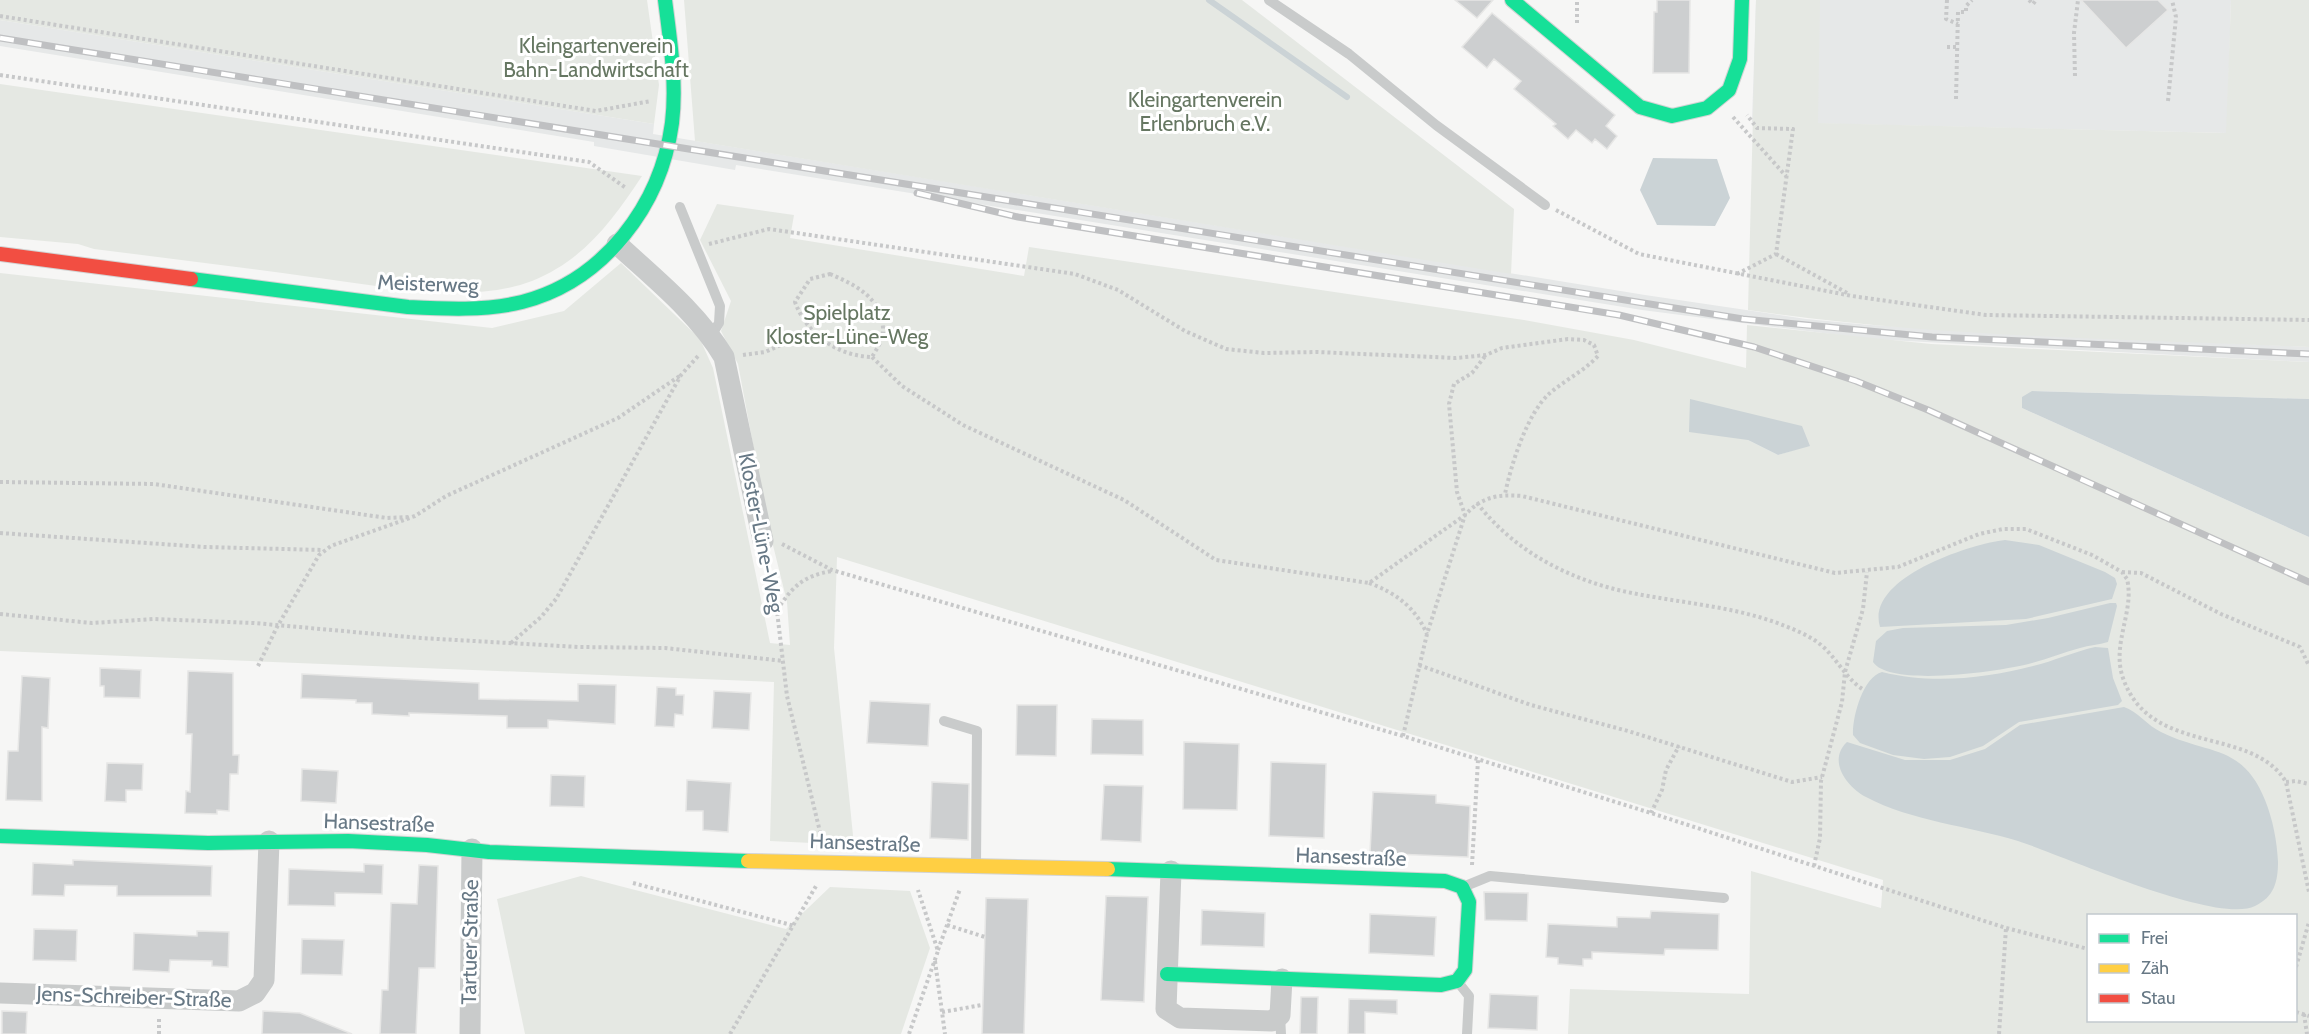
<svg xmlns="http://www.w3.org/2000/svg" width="2309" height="1034" viewBox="0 0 2309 1034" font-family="Cabin,sans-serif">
<rect width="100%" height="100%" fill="#f6f6f5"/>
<!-- built -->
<path fill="#e6e8e8" d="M1756 0H2231L2227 133 1752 122Z
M0 20 654 124 653 134 1645 295 1806 319 1870 325 2309 347V362L1869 339 1642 310 736 165 735 170 594 146V142L0 46Z"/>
<!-- green -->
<path fill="#e5e8e3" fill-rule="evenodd" d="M0 0H647L659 85 654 124 0 20Z
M684 0H1242L1514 209 1511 274 695 141Z
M1756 0H1820L1818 123 2226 133 2231 0H2309V347C2122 339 1933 337 1748 310Z
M0 84 642 176C612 221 584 260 532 281 466 306 379 285 311 277 239 267 166 258 94 249L78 244 0 237Z
M717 204 794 215 790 238 1024 276 1029 247 1524 320 1634 340 1746 368 1747 325 1931 344 2309 362V399L2033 391 2022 398V408L2309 537V1034H1568L1570 989 1749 994 1751 871 1881 908 1883 880 837 557 834 648 854 845 770 841 774 682 0 651V273L492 328 564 311 621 263 700 339 713 368 770 643 790 645 787 602 768 525 738 364 721 331 731 301 700 240ZM1748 440 1810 445 1778 455ZM2088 916H2296V1020H2088Z
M581 876 786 929 830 887 910 891 930 948 901 1034H525L497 899Z"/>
<!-- water -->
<path fill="#cbd3d6" d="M1653 158 1717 159 1730 198 1715 226 1657 225 1640 190Z
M2032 391 2309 399V537L2022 408V397Z
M1690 399 1802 426 1810 446 1778 455 1748 440 1689 432Z
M2005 540 2039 545 2105 572 2115 578 2117 584 2112 599 2026 619 1880 627C1865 578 1970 544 2005 540Z
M2110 603H2116L2117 606 2108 642C2099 645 2089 645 2080 648 2064 652 2048 659 2032 663 2004 671 1890 688 1873 662L1876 641 1887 631 1903 628 2006 625 2048 618Z
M2095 647 2108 648 2113 678 2122 701 2118 705 2019 722 1983 746 1950 757 1924 759 1893 755 1860 743 1853 735C1852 717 1863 677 1882 672 1930 684 1984 679 2033 666 2054 661 2073 652 2095 647Z
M2124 707C2137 711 2148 726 2161 732 2207 755 2242 743 2265 800 2273 820 2277 841 2278 862 2278 882 2274 897 2255 906 2217 925 2062 855 2018 841 1969 826 1911 821 1866 797 1847 787 1827 761 1847 742L1905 760H1950L1985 749 2020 725Z"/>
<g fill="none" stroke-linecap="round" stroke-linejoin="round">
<!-- stream -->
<path stroke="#cbd3d6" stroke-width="6" d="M1209 0 1347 97"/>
</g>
<!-- building -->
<path fill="#cdcfd0" stroke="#e6e6e5" stroke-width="1.5" d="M1455 0H1493L1477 18Z
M1657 0H1690L1689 73H1653L1654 12H1657Z
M2081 0H2158L2168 10 2126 48Z
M1492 13 1615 115 1606 126 1617 136 1607 149 1595 139 1592 143 1576 130 1568 139 1553 126 1556 124 1514 89 1521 81 1494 59 1487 68 1462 47Z
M100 668 141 670 140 698 104 697V686H100Z
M188 671 233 673V755H239L238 774H230L229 811 217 810V814L185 813 186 791 190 792 192 734H186Z
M302 674 479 683V699L578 701V684L616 685 615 724 548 720V728H507V716L409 713V716L372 714V703H356V700L301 698Z
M22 676 50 678 48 728 42 727V801L6 800 8 751H18Z
M657 687 676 688V695H684L683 715 675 714 674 727 655 726Z
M714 691 751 693 749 730 712 728Z
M870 701 930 704 928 746 867 743Z
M1017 705H1057L1056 756 1016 755Z
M1092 719 1143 720V755L1091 754Z
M1184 742 1239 744 1237 810 1183 809Z
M1271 762 1326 764 1324 838 1269 836Z
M107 763 143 764 142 790H126V802L105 801Z
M302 769 338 771 336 803 301 801Z
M551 775 585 776 584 807 550 806Z
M687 780 731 783 728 832 703 830V811H686Z
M932 782 969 784 968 840 930 838Z
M1104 785 1143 786 1141 842 1101 840Z
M1373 792 1436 795V803L1470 806 1468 857 1370 853Z
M73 860 212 866 211 896H117V886L65 885 64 896 32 895 33 863 73 865Z
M364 864 383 865 382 894 335 893V906L288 905 289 869 364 872Z
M419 865 438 866 435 968H419L416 1034H380L382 990H388L391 903 417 904Z
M1484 892 1528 893 1527 921 1485 920Z
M1106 896 1148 897 1144 1002 1101 1000Z
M986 898 1028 899 1024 1034H982Z
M1202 910 1265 913 1264 947 1201 945Z
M1651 911 1719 914 1718 950 1665 949 1664 955 1592 952V959H1583V966L1558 964V958L1546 957 1548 924 1617 927V917L1650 918Z
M1370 914 1436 917 1434 956 1369 953Z
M34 929 77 930 76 961 33 960Z
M197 931 229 932 228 967 212 966V961L170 960 169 972 133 970 134 933 197 936Z
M302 939 344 940 342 975 301 974Z
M1490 994 1538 996 1537 1030 1488 1028Z
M1301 997H1318L1317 1034H1300Z
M1349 999 1397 1000V1014L1365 1012V1034H1348Z
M2 1011 27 1012 26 1034H2Z
M263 1011 300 1013 352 1034H262Z"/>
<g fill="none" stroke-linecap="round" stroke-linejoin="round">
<!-- fast casing -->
<g stroke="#d2d3d3" stroke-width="16">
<path id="fast" d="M1512 0 1640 107 1672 116 1707 108 1729 90 1740 59 1742 0
M191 279 408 307C446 309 485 311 522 302 604 281 661 205 672 123 677 83 670 40 665 0
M0 836 208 843 348 841 427 845 489 852 748 861
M1108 869 1445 881 1462 887 1469 902 1465 970 1457 981 1441 985 1167 974"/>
</g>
<!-- slow casing -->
<g stroke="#d2d3d3" stroke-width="16">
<path id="slow" d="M748 861 1108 869"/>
</g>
<!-- jam casing -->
<g stroke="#d2d3d3" stroke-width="16">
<path id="jam" d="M0 254 191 279"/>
</g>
<!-- path -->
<path stroke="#c7c8c9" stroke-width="4" stroke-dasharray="3 3" stroke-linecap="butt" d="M1947 0 1946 19 1958 24
M2029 0 2033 4 2036 0
M0 16 596 111 651 101
M1577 23V0
M1947 47H1957
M0 75 589 162 626 188
M2075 76 2074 33 2078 0
M1956 99 1958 12H1966V6L1972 0
M2168 101 2176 17 2172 0
M1733 117 1786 176
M1556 210 1639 254 1852 296 1986 315 2309 320
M709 244 769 229 1075 274 1118 290 1185 331 1226 349 1264 353 1316 352 1456 358 1486 355 1502 348 1568 339 1584 340 1594 345 1598 356C1584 371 1565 380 1550 393 1527 413 1511 465 1505 494
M1776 254 1849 294
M830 274C856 285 884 299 883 332 883 340 876 350 872 357 838 356 807 335 795 302L810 279Z
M1737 274 1776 254 1793 129 1757 128 1747 115
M743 355 765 352 810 332
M872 357 902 386 963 425 1124 500 1216 560 1369 583 1465 515C1482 497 1497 494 1522 496L1835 573 1898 567 1979 534 2003 529H2026L2092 555 2122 572 2127 579C2135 611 2111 644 2123 678 2150 757 2252 725 2286 782L2309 892
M0 482 154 484 387 518 411 517
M1477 503C1515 552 1571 581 1632 593 1681 603 1732 606 1780 624 1798 631 1817 638 1830 654 1841 666 1850 682 1864 690
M0 533 205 547 323 550
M782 544 832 570 1403 736 1651 813 2006 928 2088 949
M767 560 777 611 787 696 822 840
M2122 572 2141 573 2221 614 2300 647 2309 666
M1369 583C1396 593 1415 607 1427 634
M777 610C793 586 803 576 832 571
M0 614 92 623 154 619 254 623 421 638 579 647 665 648 784 661
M511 643 541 617 556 599 681 375 699 355
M1419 665 1531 705 1628 731 1792 782 1822 777
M258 666 277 627 319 555 331 546 415 516 446 496 618 418 681 375
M1403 736 1427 634 1465 515 1457 492 1449 404 1454 384 1472 373 1486 355
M2286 782 2296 781 2309 784
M1651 813 1662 790 1666 770 1679 746
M1472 865 1478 760
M1814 866 1820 838 1821 781 1842 702 1845 672 1863 609 1867 572
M633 883 795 926
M947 925 985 937
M938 950 960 889
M935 961 945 1034
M2296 967 2309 922
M942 1012 982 1005
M2296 1012 2309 1016
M2304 1014 2307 1034
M159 1034V1017
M730 1034 816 886
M909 1034 938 951 918 890
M1999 1034 2006 928"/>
<!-- lane -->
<path stroke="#c9cbcb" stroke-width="10" d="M1269 0 1349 54 1436 125 1545 205
M680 207 720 306 719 323 711 336
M944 721 977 731 976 866
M1463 887 1490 876 1724 898
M1457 981 1469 996 1467 1034
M1280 1015 1281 1034"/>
<!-- street -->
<path stroke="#c9cbcb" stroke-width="21" d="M617 244C655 279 697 312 724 357L763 541
M1171 871 1166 1009 1180 1018 1272 1021 1280 1015 1282 979
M0 993 239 1001 255 993 264 980 269 841
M470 1034 472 849"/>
<!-- fast -->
<use href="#fast" stroke="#16e098" stroke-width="14"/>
<!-- slow -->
<use href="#slow" stroke="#ffcf43" stroke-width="14"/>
<!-- jam -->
<use href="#jam" stroke="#f24e42" stroke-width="14"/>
<!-- rail casing -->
<g stroke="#bfc0c2" stroke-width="7">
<path id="rail" d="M0 38 1743 319 1932 337 2309 354
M917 193 1018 217 1619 315 1754 347 1856 381 1928 410 2309 582"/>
</g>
<!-- rail -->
<use href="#rail" stroke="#fff" stroke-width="4.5" stroke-dasharray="14" stroke-linecap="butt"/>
</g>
<g text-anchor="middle" stroke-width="6" stroke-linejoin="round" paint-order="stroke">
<!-- park labels -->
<g font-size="21" fill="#667762" stroke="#fff">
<text x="596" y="53">Kleingartenverein<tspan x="596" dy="24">Bahn-Landwirtschaft</tspan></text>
<text x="1205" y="107">Kleingartenverein<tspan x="1205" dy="24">Erlenbruch e.V.</tspan></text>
<text x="847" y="320">Spielplatz<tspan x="847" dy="24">Kloster-Lüne-Weg</tspan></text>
</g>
<!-- street labels -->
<g font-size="21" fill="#677885" stroke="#fff">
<text transform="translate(428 284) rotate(2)" y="7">Meisterweg</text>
<text transform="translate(761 533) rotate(79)" y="7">Kloster-Lüne-Weg</text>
<text transform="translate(379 823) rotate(2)" y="7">Hansestraße</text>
<text transform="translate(865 843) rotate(2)" y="7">Hansestraße</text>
<text transform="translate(1351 857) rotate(2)" y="7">Hansestraße</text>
<text transform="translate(470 942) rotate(-89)" y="7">Tartuer Straße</text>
<text transform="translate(134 997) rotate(2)" y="7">Jens-Schreiber-Straße</text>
</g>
</g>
<!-- legend -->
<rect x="2087" y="914" width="210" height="108" fill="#ffffff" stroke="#c2c9ce" stroke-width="1.5"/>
<rect x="2099" y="934" width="30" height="9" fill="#16e098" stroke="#c2c9ce" stroke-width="1.5"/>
<text x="2141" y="944" font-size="18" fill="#677885">Frei</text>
<rect x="2099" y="964" width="30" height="9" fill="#ffcf43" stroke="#c2c9ce" stroke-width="1.5"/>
<text x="2141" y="974" font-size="18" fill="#677885">Zäh</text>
<rect x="2099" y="994" width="30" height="9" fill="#f24e42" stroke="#c2c9ce" stroke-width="1.5"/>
<text x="2141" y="1004" font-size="18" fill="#677885">Stau</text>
</svg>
